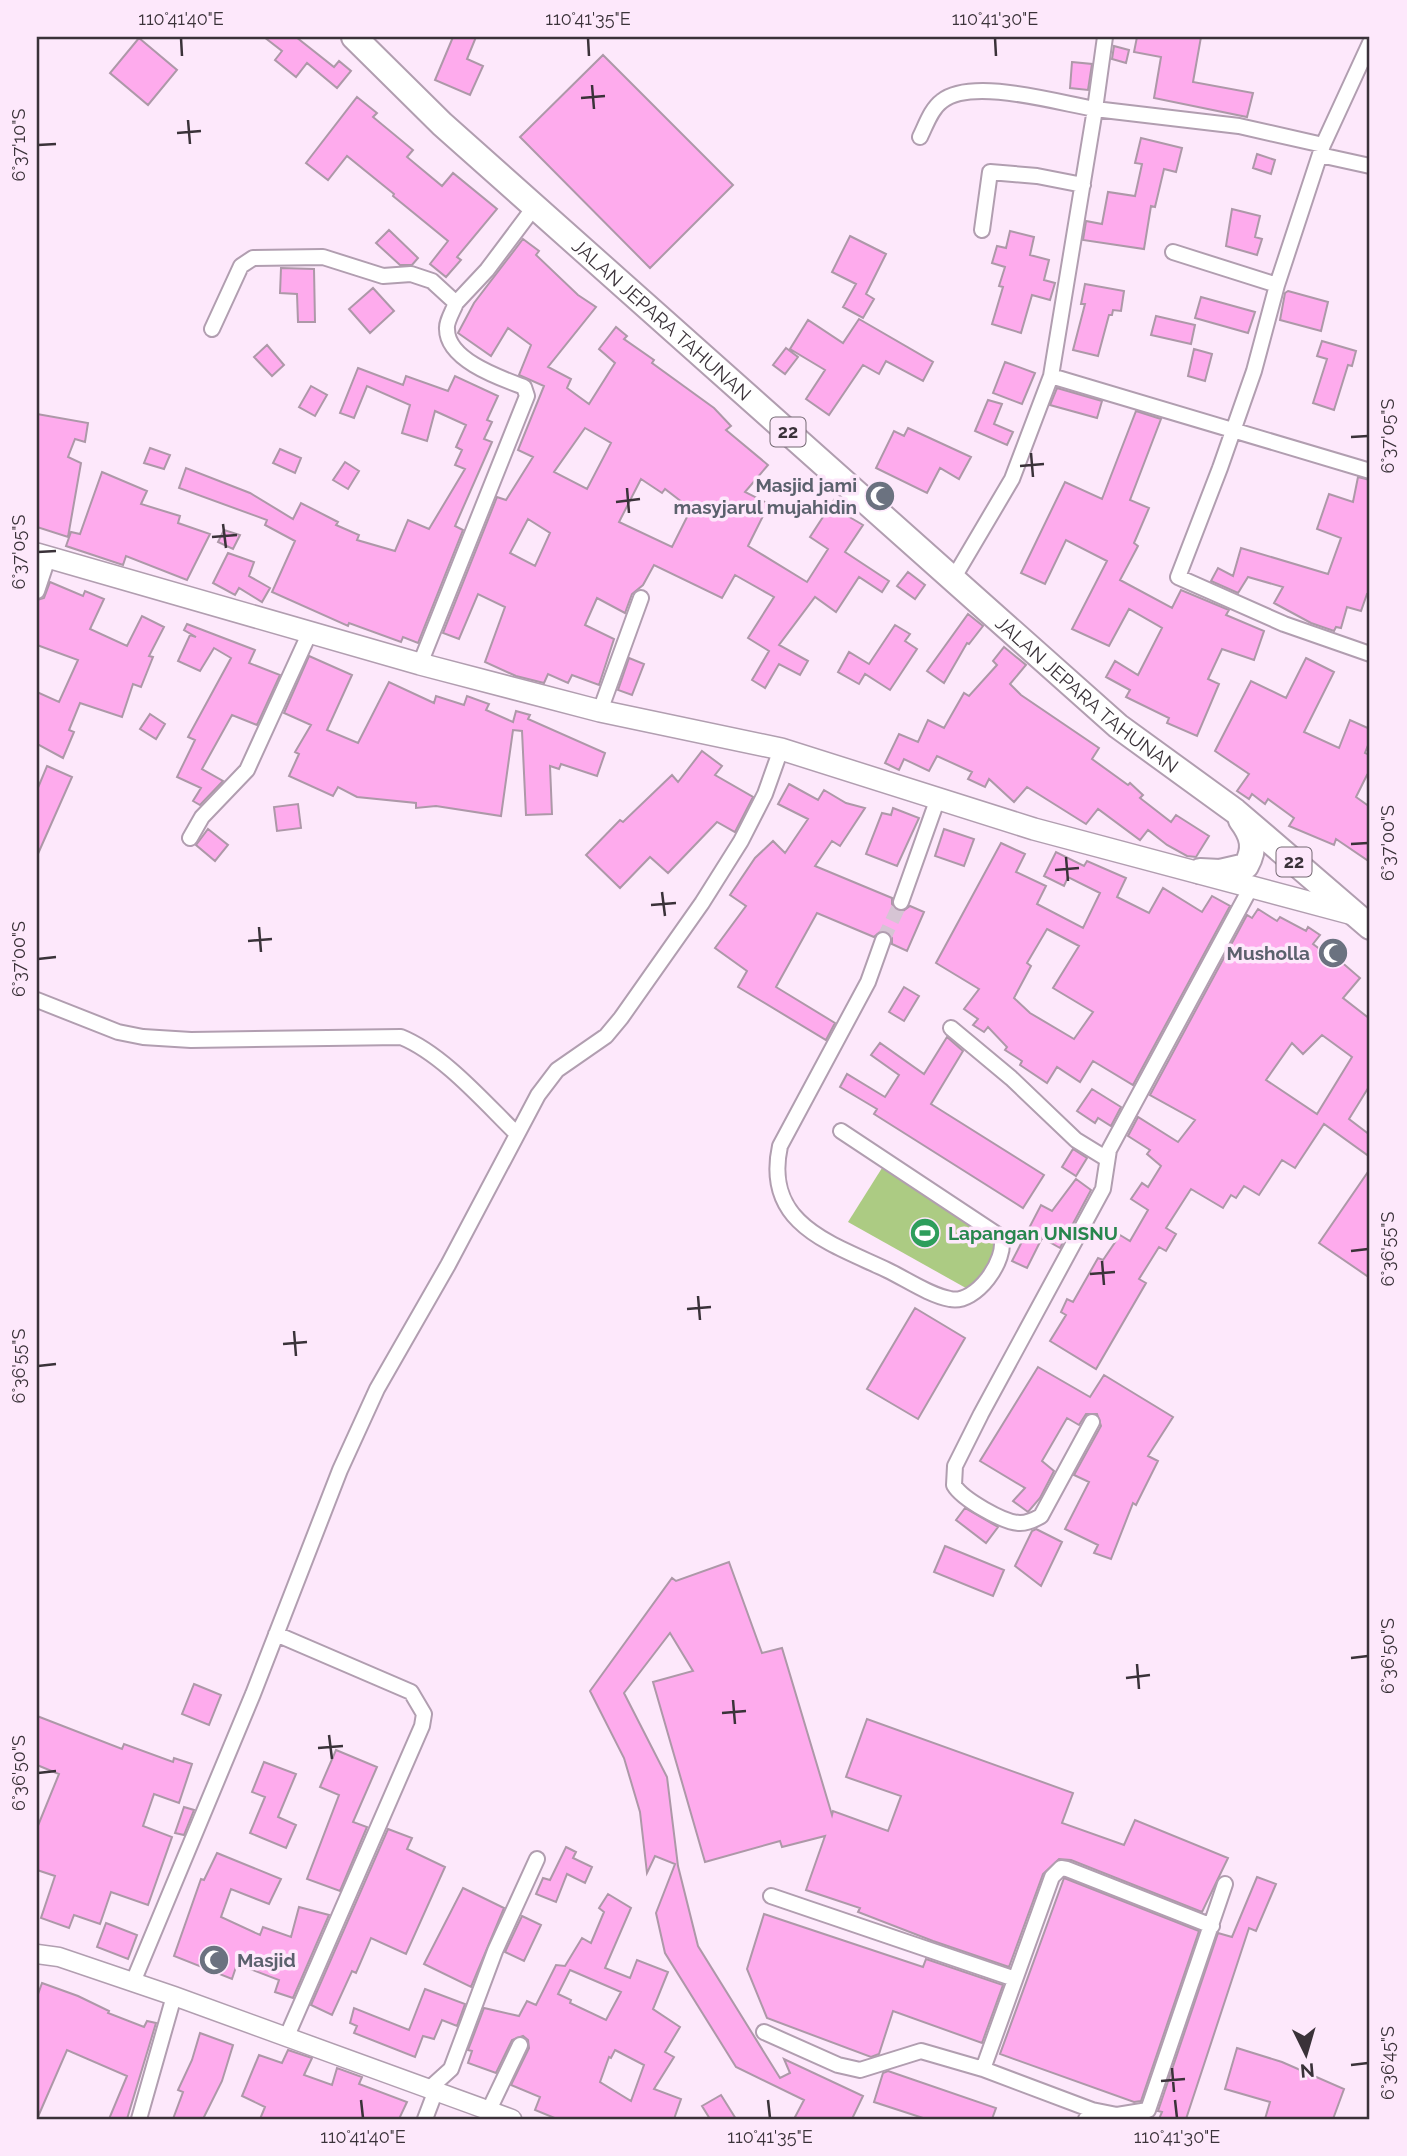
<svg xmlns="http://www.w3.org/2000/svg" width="1407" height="2156" viewBox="0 0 1407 2156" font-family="Raleway,sans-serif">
<rect width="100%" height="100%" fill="#fde8fb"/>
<!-- green -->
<path fill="#accb83" d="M882 1168 1000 1243 973 1292 848 1222Z"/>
<!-- building -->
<path fill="#feabed" stroke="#ad98a8" stroke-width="2" fill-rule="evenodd" d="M264 37H296L334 67 339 61 351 71 337 88 307 63 296 77 275 60 282 51Z
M453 37H476L467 59 483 66 470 95 435 80Z
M1137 37H1201L1193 82 1253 93 1247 117 1154 98 1161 57 1134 52Z
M139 38 177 70 148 105 110 73Z
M1114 46 1129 50 1126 63 1112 59Z
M603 55 733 185 650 268 520 137Z
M1072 62 1092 64 1088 90 1070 88Z
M357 97 377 113 373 117 413 150 407 157 442 186 453 173 497 209 457 257 461 260 446 277 430 264 448 241 393 196 394 194 347 156 328 180 306 163Z
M1141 138 1182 148 1176 172 1164 169 1155 207 1151 206 1144 249 1083 240 1086 221 1102 224 1108 192 1135 196 1142 164 1135 163Z
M1257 154 1275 160 1271 174 1253 168Z
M1232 209 1260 216 1255 237 1262 239 1257 255 1226 246Z
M389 230 418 258 412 265H400L376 243Z
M1010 231 1034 237 1030 255 1049 260 1044 280 1055 283 1050 300 1032 295 1021 333 992 324 1003 287 999 286 1005 267 992 263 997 246 1006 248Z
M850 236 886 254 866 294 874 299 863 318 843 307 856 284 832 272Z
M523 239 539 251 536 255 578 295 596 307 548 367 571 379 567 388 589 404 615 363 599 349 616 327 627 336 624 339 654 360 652 363 714 408 731 426 726 430 768 465 745 492 769 504 748 546 807 582 828 549 810 537 834 500 849 510 846 515 863 525 845 552 889 581 882 592 859 577 836 612 815 597 779 645 808 661 800 675 779 664 765 688 752 680 769 651 748 638 774 597 735 575 722 598 654 565 643 585 632 594 625 613 597 598 585 625 614 639 599 685 572 675 568 683 548 674 544 683 516 676 485 662 505 607 478 594 459 639 443 633 497 497 506 500 533 457 518 450 544 386 519 375 531 345 508 328 491 356 458 333 474 303ZM585 428 611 443 587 489 554 472ZM641 479 662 493 665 489 691 509 672 547 619 522ZM528 519 550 533 535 566 510 553Z
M281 268 314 269 315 322H298L297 294 280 293Z
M1085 284 1124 291 1121 311 1113 310 1112 315H1109L1098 356 1073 350 1085 304H1081Z
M373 288 394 311 370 333 349 309Z
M1288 291 1328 302 1321 331 1280 320 1285 293Z
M1201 297 1255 312 1248 333 1195 318Z
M1156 316 1195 325 1191 344 1151 335Z
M859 319 933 362 923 381 886 361 879 374 863 365 829 415 806 399 825 370 790 349 808 320 843 343Z
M1322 341 1356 351 1352 366 1348 365 1334 410 1313 403 1327 359 1317 356Z
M267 345 284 365 272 376 254 357Z
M786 348 798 357 785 374 773 365Z
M1194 349 1212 354 1205 381 1188 376Z
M1005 362 1035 373 1022 404 993 393Z
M358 368 403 385 406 376 448 391 455 376 498 396 487 420 492 422 484 439 492 442 455 526 463 530 418 643 403 637 401 642 349 623 348 626 272 592 295 541 265 525 267 520 179 488 186 468 250 493 293 519 301 503 338 522 336 525 359 535 357 540 395 551 408 520 429 529 465 469 455 465 462 450 456 447 466 425 435 411 427 441 402 433 410 405 367 386 354 418 340 413Z
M311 386 327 395 315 416 299 407Z
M1057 388 1102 401 1097 418 1050 405Z
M988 400 1002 404 994 424 1013 432 1007 445 975 431Z
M1136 411 1161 419 1130 500 1149 508 1134 543 1138 546 1120 580 1172 608 1181 590 1229 610 1226 615 1264 631 1254 660 1222 649 1208 679 1219 684 1197 736 1167 723 1169 718 1126 697 1130 690 1106 677 1115 661 1138 675 1162 628 1129 609 1109 646 1072 629 1107 561 1066 540 1045 584 1021 573 1065 482 1102 499Z
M37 414 88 423 85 442 75 439 68 457 81 463 68 537 37 527Z
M908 428 971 457 959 479 940 468 927 493 876 468 894 431 904 436Z
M150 448 170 455 164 469 144 463Z
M280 449 301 458 295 473 273 463Z
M345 462 359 471 348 489 333 480Z
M102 472 147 491 141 504 180 516 178 523 210 534 187 580 126 556 123 565 66 546 71 532 80 534Z
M1358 477 1370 480V595L1367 594 1361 611 1347 607 1341 628 1336 627 1334 631 1311 623 1274 603 1283 587 1248 577 1238 593 1211 581 1218 568 1233 576 1241 548 1328 574 1341 538 1317 529 1329 494 1353 502Z
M224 530 240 535 233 549 218 542Z
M228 553 254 562 249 576 270 588 262 602 239 588 235 595 213 583Z
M908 572 925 585 915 599 897 586Z
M50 582 83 596 85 591 104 599 90 629 127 646 142 616 164 627 149 656 153 657 141 687 133 684 122 717 80 703 69 730 74 732 63 758 37 744V692L59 702 78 660 37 645V600L44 598Z
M968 614 983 626 969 644 967 643 944 683 927 671Z
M187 624 255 650 249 663 280 675 257 725 232 715 202 769 223 781 200 805 193 801 201 788 177 777 195 740 188 737 231 658 214 648 200 671 178 661 190 635 196 637 184 630Z
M895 625 910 634 905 641 917 649 890 690 865 674 859 684 838 672 849 652 869 664Z
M1004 647 1026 665 1010 684 1021 695 1099 748 1092 759 1128 785 1130 783 1143 795 1140 798 1171 822 1176 815 1209 836 1196 857 1187 856 1167 845 1148 830 1140 840 1098 809 1086 824 1027 787 1014 802 989 779 985 787 968 779 972 772 937 756 929 771 904 759 899 770 885 763 899 734 918 742 928 720 944 728 964 693 969 696 997 665 993 661Z
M309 656 352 675 327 730 358 743 389 682 434 703 436 696 464 705 467 696 489 704 486 710 513 722 516 711 530 715 528 719 605 753 597 776 561 764 559 769 550 766 552 814 526 815 522 731 513 730 501 816 436 806 416 808V803L357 797 338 787 333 796 289 776 299 754 295 752 311 725 284 713Z
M629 658 644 664 632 695 618 690Z
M1306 658 1334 672 1304 732 1339 748 1350 720 1370 729V740L1365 753 1370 755V777L1367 775 1356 797 1370 807V862L1336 839 1334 845 1289 826 1294 818 1268 799 1265 804 1252 794 1249 799 1237 791 1249 774 1215 751 1251 681 1286 698Z
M150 714 165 724 156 739 140 729Z
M702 751 722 766 715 775 753 797 735 832 717 822 668 873 650 857 620 888 586 855 620 820 623 822 672 775 678 782Z
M47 766 72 777 37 856V790Z
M789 784 818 800 824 790 846 803 865 808 840 846 832 841 815 866 892 898V904L897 911H903L910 906 924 912 907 951 892 944V938L887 931H881L874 937 817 913 776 987 835 1023 826 1040 738 987 747 971 715 948 746 906 730 895 755 858 773 841 785 853 808 819 778 804Z
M298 804 301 828 277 831 274 807Z
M893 808 919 818 897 866 866 854 882 813 891 815Z
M208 829 228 845 215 861 196 845Z
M944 829 974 839 964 866 935 856Z
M1001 843 1025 854 1016 872 1046 886 1037 904 1083 928 1100 893 1068 877 1064 886 1044 876 1056 852 1084 866 1087 861 1126 878 1117 897 1149 913 1163 888 1202 912 1212 896 1230 906 1133 1085 1093 1061 1080 1082 1057 1067 1047 1083 1020 1065 1022 1061 1005 1050 1007 1047 988 1027 984 1032 973 1025 978 1019 964 1009 979 989 936 963ZM1047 929 1079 946 1053 988 1093 1012 1074 1039 1030 1013 1014 998 1031 966 1027 963Z
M1258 909 1277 921 1280 917 1306 931 1308 927 1320 935 1313 944 1336 961 1338 959 1360 978 1343 998 1370 1019V1085L1349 1119 1370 1135V1157L1324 1124 1295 1168 1282 1160 1259 1195 1244 1186 1236 1198 1231 1195 1223 1208 1191 1189 1166 1228 1176 1234 1166 1251 1159 1247 1139 1279 1146 1283 1096 1369 1050 1341 1066 1315 1061 1312 1067 1299 1073 1302 1098 1258 1103 1260 1120 1235 1130 1241 1148 1210 1131 1199 1142 1183 1148 1187 1161 1166 1147 1154 1150 1150 1128 1136 1138 1117 1178 1142 1195 1120 1150 1095 1247 915 1252 918ZM1322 1035 1352 1057 1317 1114 1266 1080 1292 1043 1303 1054Z
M904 987 919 996 904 1021 889 1012Z
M947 1037 963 1051 931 1104 1044 1175 1023 1208 874 1114 877 1109 840 1087 847 1074 885 1097 899 1075 871 1055 880 1043 924 1074Z
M1092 1089 1121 1107 1111 1126 1098 1118 1095 1123 1077 1111Z
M1073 1149 1087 1158 1076 1176 1062 1167Z
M1370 1169V1278L1319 1243Z
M1076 1179 1091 1190 1060 1248 1042 1238 1027 1268 1012 1261 1041 1205 1052 1211Z
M915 1308 965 1338 918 1419 867 1389Z
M1038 1367 1090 1397 1104 1375 1173 1417 1148 1456 1158 1461 1136 1505 1133 1503 1111 1559 1094 1553 1098 1545 1065 1529 1089 1482 1074 1475 1101 1426 1097 1414H1086L1079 1425 1067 1418 1042 1461 1054 1471 1040 1498 1028 1512 1013 1501 1025 1488 980 1461Z
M965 1508 998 1527 986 1543 956 1520Z
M1036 1529 1062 1542 1041 1586 1015 1566 1032 1531Z
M945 1546 1004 1570 993 1596 934 1572Z
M729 1562 762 1653 782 1648 832 1815 833 1811 888 1831 901 1796 846 1777 867 1719 1073 1793 1062 1823 1124 1845 1135 1820 1228 1858 1202 1912 1071 1860 1059 1859 1043 1874 1009 1967 933 1941 858 1912 860 1908 806 1890 825 1836 782 1847 780 1841 705 1862 653 1682 693 1671 670 1633 624 1693 667 1777 678 1866 698 1946 780 2078 790 2073 784 2059 863 2096 852 2119H794L804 2100 736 2067 665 1953 656 1913 675 1864 655 1856 647 1873 640 1812 624 1758 590 1691 672 1578 676 1581Z
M194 1684 221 1695 209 1725 182 1714Z
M37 1716 122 1749 124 1744 173 1762 174 1758 192 1764 179 1803 154 1794 143 1826 172 1837 148 1905 111 1892 100 1924 74 1915 69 1928 41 1918 55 1876 37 1870V1828L59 1774 37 1765Z
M336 1750 377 1767 353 1822 367 1827 340 1891 307 1879 339 1795 320 1787Z
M264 1762 296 1774 278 1817 296 1825 286 1848 250 1833 265 1797 252 1792Z
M184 1807 194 1810 184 1835 175 1833Z
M388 1829 412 1838 407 1849 445 1867 406 1954 371 1938 356 1973 352 1971 332 2015 311 2005Z
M566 1847 576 1852 573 1858 592 1867 585 1883 567 1874 556 1902 536 1894 543 1878 550 1880Z
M217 1853 281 1879 269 1904 231 1889 221 1917 260 1935 263 1927 291 1937 299 1907 329 1915 293 1998 275 1992 279 1980 237 1964 232 1979 174 1956 201 1879 204 1880Z
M1257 1877 1276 1884 1256 1931 1249 1928 1186 2119H1159L1162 2112 1158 2111 1218 1933 1232 1937Z
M1064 1878 1199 1931 1141 2101 1134 2102 1000 2054Z
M463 1888 504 1908 471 1987 424 1964Z
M608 1894 631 1908 605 1968 630 1978 637 1960 668 1972 653 2009 680 2027 665 2052 674 2057 654 2089 681 2099 674 2119H557L535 2110 540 2097 511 2085 529 2048 528 2040 523 2036 512 2040 496 2073 468 2063 472 2051 468 2050 484 2008 519 2016 527 2001 536 2005 556 1965 565 1966 582 1938 591 1943 604 1912 599 1908ZM570 1970 621 1992 606 2020 570 2003 571 2000 558 1994ZM615 2050 644 2065 631 2101 600 2082 609 2057 611 2058Z
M764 1914 923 1967 926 1959 1003 1985 982 2043 893 2011 879 2054 871 2057 767 2018 747 1969Z
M522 1916 541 1925 524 1961 505 1952Z
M106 1923 137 1935 128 1959 97 1947Z
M42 1983 78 1996 109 2011 108 2013 144 2027 147 2021 156 2023 127 2119H109L127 2076 67 2050 37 2119V1997Z
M425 1989 465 2004 457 2026 442 2020 434 2039 423 2036 415 2057 354 2033 357 2026 350 2023 354 2008 409 2030Z
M200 2033 233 2045 222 2081 203 2119H173L183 2092 178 2090 192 2060Z
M1237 2048 1282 2062 1344 2089 1333 2119H1265L1270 2102 1225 2089Z
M288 2050 312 2058 304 2075 332 2085 337 2068 362 2077 359 2084 407 2102 399 2119H260L265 2107 242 2096 259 2055 282 2063Z
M888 2071 996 2108 992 2119H926L874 2102 883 2073Z
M721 2095 736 2119H710L702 2106Z"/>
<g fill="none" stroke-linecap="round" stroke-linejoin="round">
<!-- minor-tunnel -->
<path stroke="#d6c4d4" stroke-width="14" stroke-dasharray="14 7" stroke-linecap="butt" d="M883 940 901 902"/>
<!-- minor casing -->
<g stroke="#b19eb0" stroke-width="18">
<path id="minor" d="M1105 37 1095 109 1239 126 1323 145
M1370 43 1323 145 1277 285 1254 371 1220 468 1178 577 1284 624 1370 654
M920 137C926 125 931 109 942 101 972 77 1059 103 1095 109L1051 376 1012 479 953 579
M1320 155 1370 166
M982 230 990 172 1037 176 1083 185
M1173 252 1277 285
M212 329 241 266 253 258 323 257 383 276 411 274 432 281 456 303 487 270 535 206
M1051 376 1370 471
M37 591 48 558
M420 664 527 396 524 387C500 378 447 360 447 329 446 322 453 311 456 303
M600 711 641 598
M190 838 202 817 247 770 310 632
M901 902 938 798
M37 1000 118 1032 143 1037 191 1040 401 1037C443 1054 485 1103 517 1134
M951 1028 1011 1078 1076 1140 1107 1159
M841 1131 1001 1237C1008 1259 976 1305 950 1299 929 1295 906 1279 887 1270 830 1243 763 1224 780 1146L868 982 883 940
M1092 1422 1041 1516C1034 1520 1028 1523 1020 1523 1004 1523 962 1499 954 1485L955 1466 981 1414 1103 1189 1109 1150 1250 889
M276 1634 411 1692 424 1714 422 1726 287 2036
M771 1896 1015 1979
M133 1982 253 1694 340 1470 377 1389 448 1265 538 1095 557 1070 606 1036 621 1018 702 903 741 841 765 794 781 749
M764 2032 838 2065 860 2070 921 2051 983 2069
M430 2088 451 2069 495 1951 537 1859
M489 2110 520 2045
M1092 2110 983 2069 1052 1877 1061 1868 1067 1869 1212 1926
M139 2119 174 1996
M425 2119 436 2090
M1086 2119 1092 2110 1117 2115 1148 2110 1225 1884"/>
</g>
<!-- tertiary casing -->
<g stroke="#b19eb0" stroke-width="21">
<path id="tertiary" d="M37 1954 59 1957 174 1996 512 2119"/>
</g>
<!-- secondary casing -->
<g stroke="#b19eb0" stroke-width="24">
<path id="secondary" d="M37 554 420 664 600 711 781 749 1034 829 1353 914"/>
</g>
<!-- trunk casing -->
<g stroke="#b19eb0" stroke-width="28">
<g id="trunk">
<path id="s1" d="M354 37 442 124 1118 726 1235 811 1370 927"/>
<path d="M1200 871 1220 872 1246 866C1256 848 1253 836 1241 820"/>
</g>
</g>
<!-- minor -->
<use href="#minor" stroke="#fff" stroke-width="14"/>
<!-- tertiary -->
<use href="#tertiary" stroke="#fff" stroke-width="18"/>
<!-- secondary -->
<use href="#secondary" stroke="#fff" stroke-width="21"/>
<!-- trunk -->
<use href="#trunk" stroke="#fff" stroke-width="24"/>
</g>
<!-- ticks -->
<path fill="none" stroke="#3a3239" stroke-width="2.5" d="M181 38 182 56M588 38 589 56M995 38 996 56M592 85 594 109M581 98 605 96M188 120 190 144M177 133 201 131M38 145 56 144M1351 437 1368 436M1031 453 1033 477M1020 466 1044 464M627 488 629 513M616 502 640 499M223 524 226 548M212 537 237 535M38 552 56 551M1351 844 1368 843M1066 857 1068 881M1055 870 1079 868M662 892 665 916M651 905 676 903M259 927 261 952M248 941 272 939M38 959 56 957M1351 1251 1368 1249M1102 1261 1104 1285M1090 1274 1115 1272M698 1296 700 1320M687 1309 711 1307M294 1331 296 1356M283 1344 307 1342M38 1366 56 1364M1351 1658 1368 1656M1137 1664 1139 1689M1126 1678 1150 1675M733 1700 735 1724M722 1713 746 1711M329 1735 332 1759M318 1748 343 1746M38 1773 56 1771M1351 2065 1368 2063M1172 2068 1174 2092M1161 2081 1185 2079M361 2100 363 2118M768 2100 770 2118M1175 2100 1177 2118"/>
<!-- icons -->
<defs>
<g id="mosque-disc" transform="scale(1.575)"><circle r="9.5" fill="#6b7280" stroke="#fde8fb"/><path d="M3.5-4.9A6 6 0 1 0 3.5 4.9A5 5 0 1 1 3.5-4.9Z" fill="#fff"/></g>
<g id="stadium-disc" transform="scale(1.575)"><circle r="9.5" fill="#2e9e5b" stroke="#fde8fb"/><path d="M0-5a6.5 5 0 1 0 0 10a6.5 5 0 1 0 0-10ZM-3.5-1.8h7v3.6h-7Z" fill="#fff"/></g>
</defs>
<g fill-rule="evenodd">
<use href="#mosque-disc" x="880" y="496"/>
<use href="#mosque-disc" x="1333" y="953"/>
<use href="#stadium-disc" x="925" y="1233"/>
<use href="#mosque-disc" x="214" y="1960"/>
</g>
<g text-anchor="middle" stroke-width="7" stroke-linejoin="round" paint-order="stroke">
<!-- shield labels -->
<g fill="#fde8fb" stroke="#746973" stroke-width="2">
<rect x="770.5" y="417.5" width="35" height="29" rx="5"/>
<rect x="1276.5" y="847.5" width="35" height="29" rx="5"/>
</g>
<g font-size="18" font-weight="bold" fill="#3a3239">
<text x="788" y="438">22</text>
<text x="1294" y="868">22</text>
</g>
<!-- street labels -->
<g font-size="19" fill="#3a3239" stroke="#fde8fb">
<text dy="7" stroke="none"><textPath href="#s1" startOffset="418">JALAN JEPARA TAHUNAN</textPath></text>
<text dy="7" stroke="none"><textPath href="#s1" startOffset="985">JALAN JEPARA TAHUNAN</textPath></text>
</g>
<!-- worship labels -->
<g font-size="19" font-weight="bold" fill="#5b616d" stroke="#fde8fb" text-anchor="end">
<text x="857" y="492">Masjid jami<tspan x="857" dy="22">masyjarul mujahidin</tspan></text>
<text x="1310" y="960">Musholla</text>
<text x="237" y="1967" text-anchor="start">Masjid</text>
</g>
<!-- leisure labels -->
<g font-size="19" font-weight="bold" fill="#27864d" stroke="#fde8fb" text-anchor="start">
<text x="948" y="1240">Lapangan UNISNU</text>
</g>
</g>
<!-- border -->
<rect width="1407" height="2156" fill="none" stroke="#fde8fb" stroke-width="77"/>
<!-- north arrow -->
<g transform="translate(1306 2054) rotate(175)" stroke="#fde8fb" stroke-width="5" paint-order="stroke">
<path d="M0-5L12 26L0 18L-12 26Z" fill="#3a3239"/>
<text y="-10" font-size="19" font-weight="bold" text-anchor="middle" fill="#3a3239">N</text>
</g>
<rect x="38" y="38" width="1330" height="2080" fill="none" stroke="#3a3239" stroke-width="2.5"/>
<g font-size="18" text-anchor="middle" fill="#3a3239">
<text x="181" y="25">110°41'40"E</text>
<text x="588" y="25">110°41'35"E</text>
<text x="995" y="25">110°41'30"E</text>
<text transform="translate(19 145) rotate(-90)" y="6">6°37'10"S</text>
<text transform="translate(1388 436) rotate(-90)" y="6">6°37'05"S</text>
<text transform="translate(19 552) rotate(-90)" y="6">6°37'05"S</text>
<text transform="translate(1388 843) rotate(-90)" y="6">6°37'00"S</text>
<text transform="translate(19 959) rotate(-90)" y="6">6°37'00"S</text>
<text transform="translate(1388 1249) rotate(-90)" y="6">6°36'55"S</text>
<text transform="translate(19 1366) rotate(-90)" y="6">6°36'55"S</text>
<text transform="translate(1388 1656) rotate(-90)" y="6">6°36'50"S</text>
<text transform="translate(19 1773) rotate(-90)" y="6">6°36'50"S</text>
<text transform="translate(1388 2063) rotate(-90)" y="6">6°36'45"S</text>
<text x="363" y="2143">110°41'40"E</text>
<text x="770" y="2143">110°41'35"E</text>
<text x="1177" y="2143">110°41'30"E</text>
</g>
</svg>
